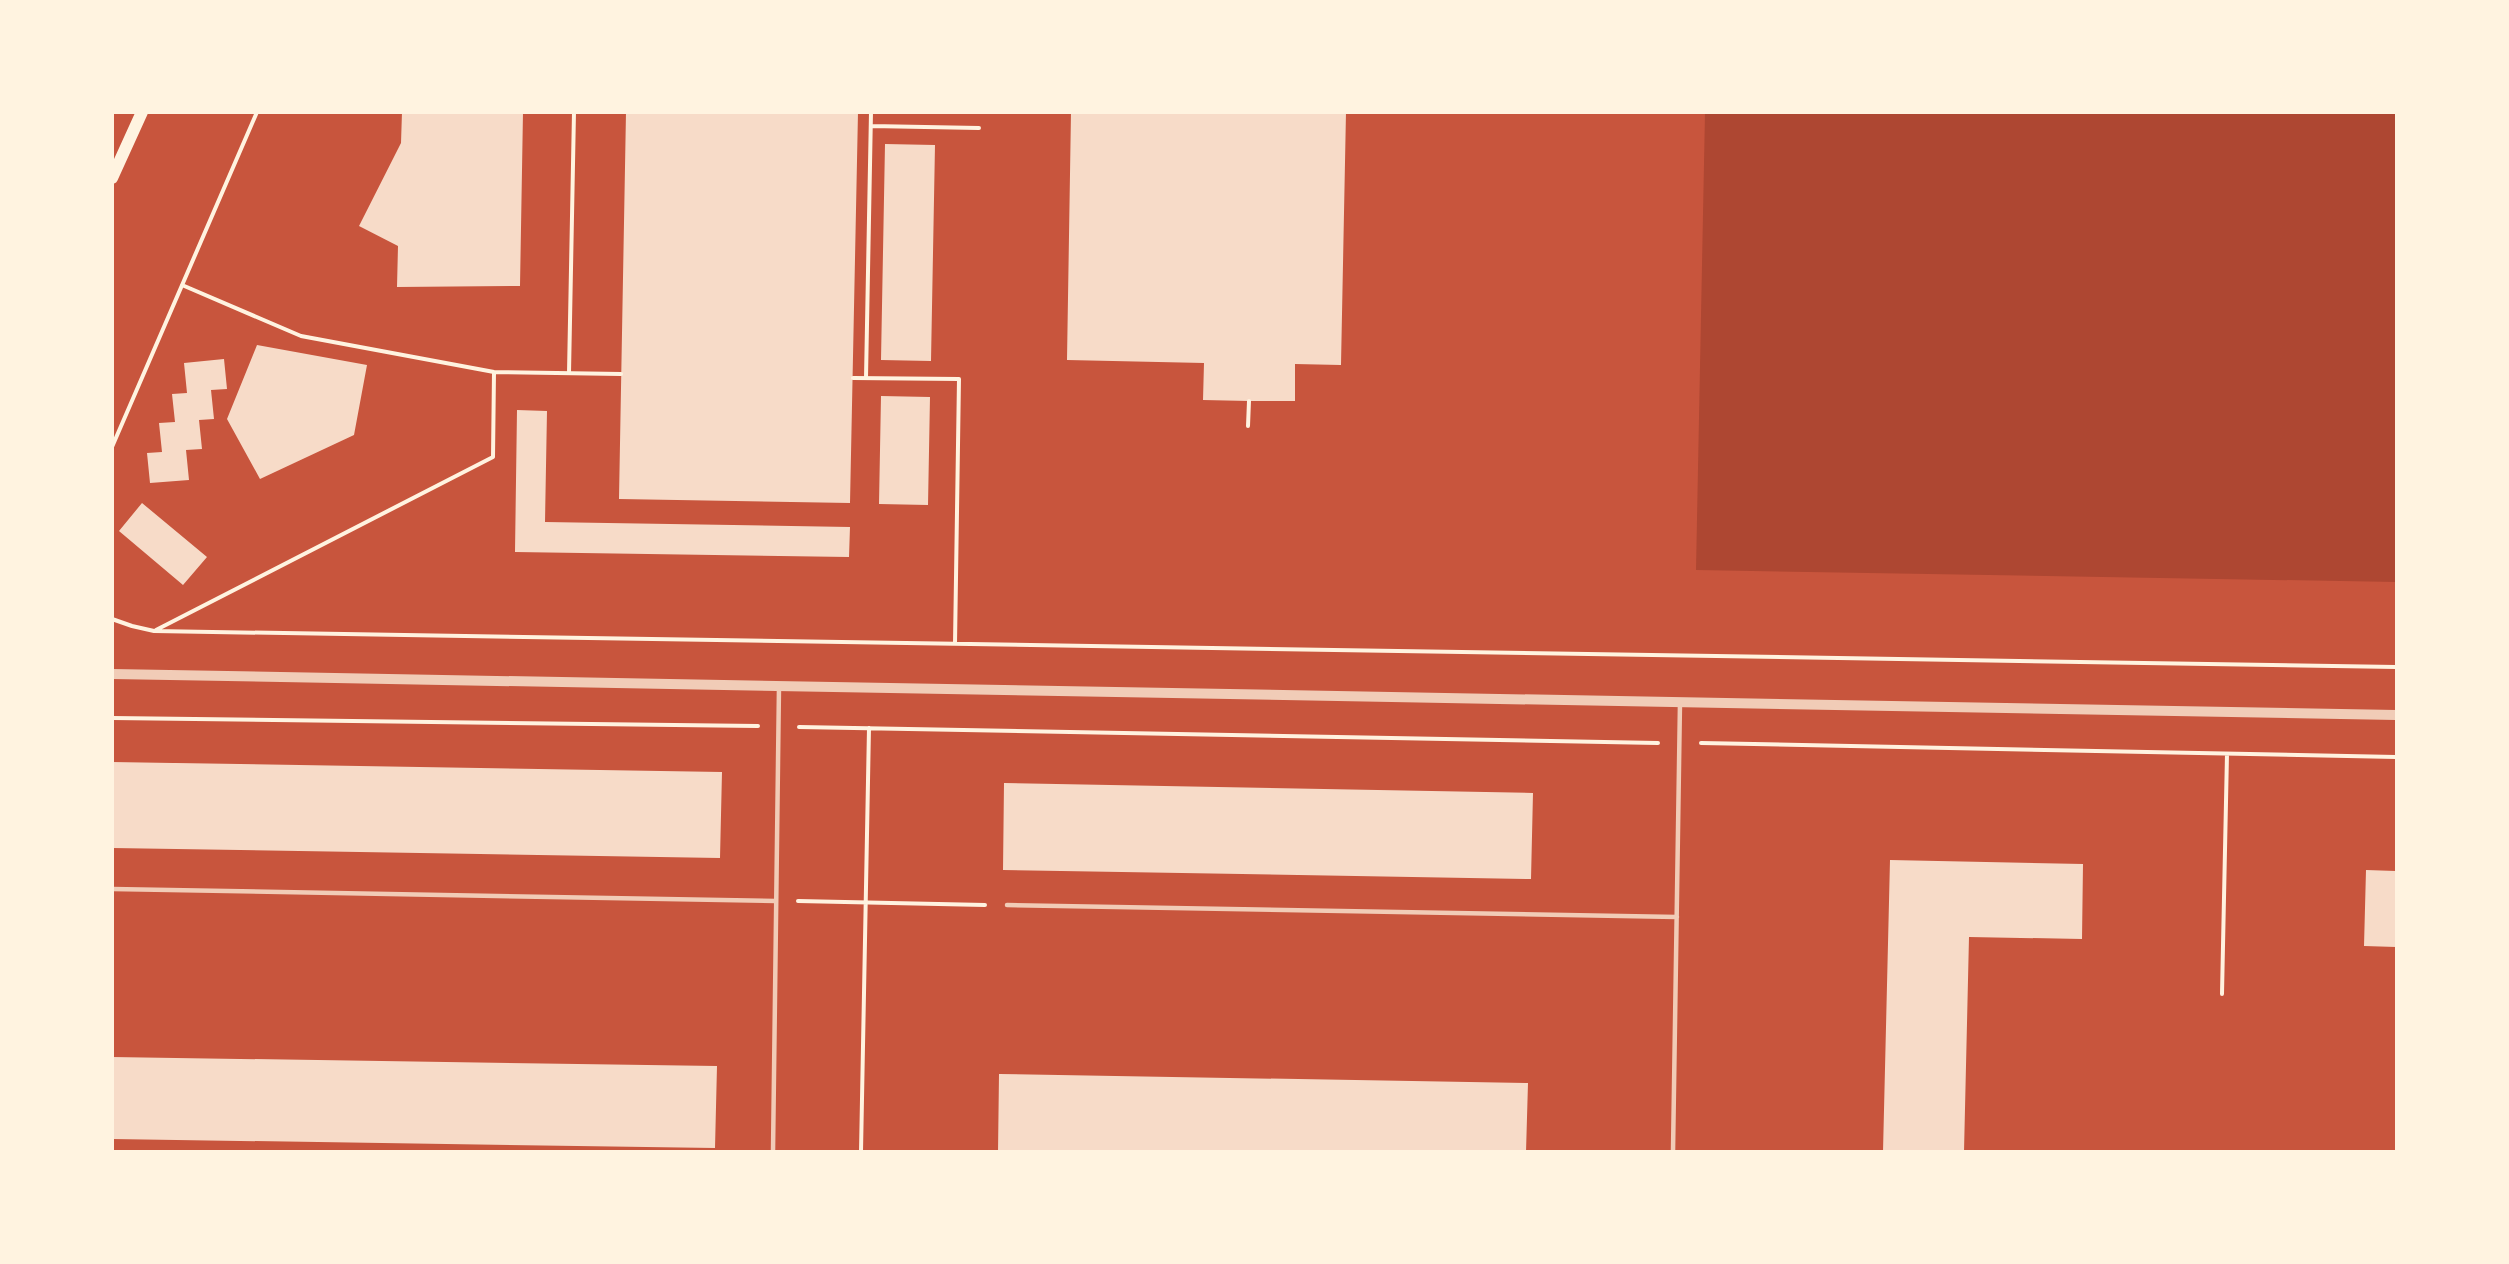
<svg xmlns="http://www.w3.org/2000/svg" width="2509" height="1264" viewBox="0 0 2509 1264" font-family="'PT Sans',sans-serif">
<rect width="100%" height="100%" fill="#c8553d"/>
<!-- green -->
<path fill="#ae4732" d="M1705 113H2396V582L1696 570Z"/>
<!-- building -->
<path fill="#f7dbc8" d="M402 112H523L520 286 397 287 398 246 359 226 401 143Z
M626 112H858L850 503 619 499Z
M1071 112H1346L1341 365 1295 364V401H1249L1203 400 1204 363 1067 360Z
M885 144 935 145 931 361 881 360Z
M257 345 367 365 354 435 260 479 227 419Z
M224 359 227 389 211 390 214 419 199 420 202 449 186 450 189 480 150 483 147 453 162 452 159 423 175 422 172 394 187 393 184 363Z
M881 396 930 397 928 505 879 504Z
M517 410 547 411 545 522 850 527 849 557 515 552Z
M142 503 207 557 183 585 119 531Z
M112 762 722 772 720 858 112 848Z
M1004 783 1533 793 1531 879 1003 870Z
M1890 860 2083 864 2082 939 1969 937 1964 1152H1883Z
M2366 870 2396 871V947L2364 946Z
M112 1057 717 1066 715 1148 112 1139Z
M999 1074 1528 1083 1526 1152H998Z"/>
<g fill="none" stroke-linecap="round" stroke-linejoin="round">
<!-- path -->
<path stroke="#fff3e0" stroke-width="4" d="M871 126 979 128
M182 285 301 336 494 372 621 374
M569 373 574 112
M853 378 959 379 955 644
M866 378 871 112
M1248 426 1249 401
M112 447 257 112
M112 619 132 626 154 631 2396 667
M156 630 493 457 494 372
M112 718 758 726
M799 727 1658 743
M1701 743 2396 757
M798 901 985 905
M2222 994 2227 754
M861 1152 869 728"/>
<!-- service -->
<path stroke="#f1ccb7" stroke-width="4.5" d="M112 889 776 901
M1007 905 1677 917
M773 1152 779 686
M1673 1152 1680 702"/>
<!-- tertiary -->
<path stroke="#f1ccb7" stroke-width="10" d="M112 674 2396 715"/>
<!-- secondary -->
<path stroke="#fff3e0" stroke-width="12" d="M112 178 142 112"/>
</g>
<!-- border -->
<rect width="2509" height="1264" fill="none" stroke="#fff3e0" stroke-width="228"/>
</svg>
